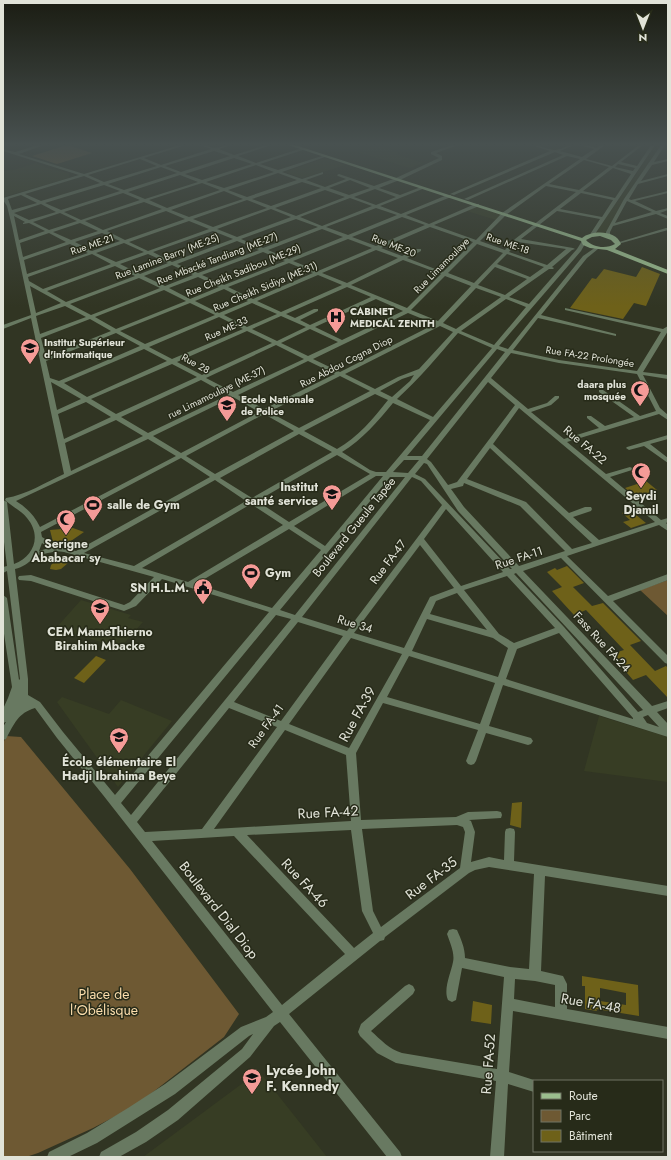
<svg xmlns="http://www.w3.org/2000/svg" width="671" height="1160" viewBox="0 0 671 1160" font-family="Jost,sans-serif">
<rect width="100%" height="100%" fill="#313523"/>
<!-- built -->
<path fill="#373d24" d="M378 145 399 153 396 154 423 163 410 168 357 152Z
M654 145H663L637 183 605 235 595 233 637 173Z
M325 158 346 165 303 178 284 172Z
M36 163 47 168 69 173V178L3 197V171L13 170Z
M477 206 502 214 496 220 467 211Z
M81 600 131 615 128 618 143 622 120 648 56 628Z
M62 697 109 714 121 700 172 721 118 787 57 702Z
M599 716 668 737V782L584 771Z
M259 1071 327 1157H143L193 1120Z"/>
<!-- green -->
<path fill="#6e5933" d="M67 145 92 153 57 164 32 156Z
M668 580V616L640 590Z
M6 736 21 737 130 869 239 1014 224 1037 135 1106 93 1128 38 1153 26 1157H3V744Z"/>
<!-- building -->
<path fill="#6e6119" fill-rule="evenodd" d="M642 267 660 274 646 306 634 303 623 319 570 308 592 278 596 279 604 269 636 277Z
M646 481 657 490 637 497 625 488Z
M630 510 646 523 631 528 623 522 630 520 622 513Z
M73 528 84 532 68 543 53 542 50 530Z
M54 562 68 563 61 569 56 570 50 569 51 565Z
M567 566 584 583 573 587 592 606 603 603 641 641 630 645 655 671 666 666 668 668V698L646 675 633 680 611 654 624 650 586 610 574 615 552 591 562 587 547 572 555 568 557 570Z
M96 656 106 660 84 683 74 678Z
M522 802 521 828 510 825 512 803Z
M582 976 638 985 639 1016 596 1009 597 1011 585 1009V986H582ZM600 988 626 993V1005L600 1001Z
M473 1001 492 1005 491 1024 471 1021Z"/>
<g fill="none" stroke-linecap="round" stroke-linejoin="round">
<!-- minor -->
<path fill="#687961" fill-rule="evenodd" d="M38 145H44L19 154 84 174 180 145H186L144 158 161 165 211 149 200 145C205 145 209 147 214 148 219 148 225 145 231 145L219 149 234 155 266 145H272L238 156 256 163 302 148 303 150 260 164 278 170 325 155V157L282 172 302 179 323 172V174L306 180 325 187 346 179 338 176 337 175 339 174 374 186 396 178 439 158 431 154V152L452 145H458L436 153 442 156V160L402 179 379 188 400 195 421 187 425 188 380 206 401 214 447 195H451V197L406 215 429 224 475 204H479V206L434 225 476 240 502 213 580 159 567 156 468 200 464 199 563 155 555 152 454 195 450 194 550 151 531 145C539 145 546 149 554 150 561 150 567 145 574 145L560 151 582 157 594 149 579 145H586L597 148 600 145H605L586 159 612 166 639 145H643L621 162 637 166 651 145H655L593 237 589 236 600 219 557 211 521 239 573 248 575 249 572 250 552 267 554 268 553 269H549L509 297 529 304 577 249 582 241 586 242 581 251 499 346 508 349 583 256 596 247H598V249L587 258 541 315 616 334V336L538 318 513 350 559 360 637 371 661 332 565 310V308L663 329 668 326V331L643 372 668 375V379L643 375 660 408 668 415V420L659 414 567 442 606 474 630 467 632 468 633 469 632 470 610 477 661 520 668 518V522L666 523 668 525V531L659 525 567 556 608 596 668 574V580L613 601 668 656V664L665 663 561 558 523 571 652 706 668 701V708L657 712 668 724V737L503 685 489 726 531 738 533 741 531 744 528 745 486 733 476 761 474 764 471 765 468 764 466 761 478 730 383 703 356 753 361 820 456 817 468 812 497 811 501 812 502 815 501 818 469 820 471 821 475 832 471 862 489 857 504 860 505 832 506 829 510 828 514 829 515 832 514 861 668 886V896L545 876 541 971 563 976 567 984V1009L668 1027V1039L513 1011 509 1072 537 1081H534V1092L508 1084 504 1157H490L496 1081 396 1063 377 1053 360 1036 358 1032 361 1024 405 986 409 984 413 986 415 990 413 994 371 1031C381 1040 389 1049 402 1053L497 1069 504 977 462 968 456 1000 452 1002 448 1000C443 989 451 973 453 962 455 953 450 943 447 934L449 930 453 929 457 930C461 939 465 948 465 958L510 967 529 969 534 874 489 867 475 870 469 873 385 937 384 940 380 941 289 1014 400 1152 402 1157H387L280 1022 274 1026 250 1057 178 1120 146 1142 119 1157H99L101 1152 136 1132 168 1110 242 1049 253 1034 249 1036 175 1094 97 1143 68 1157H47L49 1152 87 1133 128 1108 165 1084 241 1027 266 1017 273 1012 103 795 57 738 35 708C18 713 14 724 6 739L3 740V727L6 722 3 723V709L8 698 12 687 3 627V595L7 598 19 680 20 679 7 571 3 573V567L7 566 3 534V500L7 502 14 564C34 556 42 536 27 518 21 510 12 507 5 500L6 498C26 495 46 482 64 474L31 318 3 329V325L31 315 12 226 7 206 3 200V198L79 175 3 151V149L15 152ZM214 151 230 156 181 172 165 166ZM234 158 252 164 202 180 185 174ZM140 159 157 166 104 182 88 175ZM584 160 609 167 579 190 549 184ZM618 164 635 168 633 171 615 167ZM256 165 274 172 224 188 206 182ZM161 167 177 173 124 190 108 184ZM613 168 631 174 615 198 583 191ZM278 173 297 180 247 197 228 190ZM180 175 198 182 145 199 128 192ZM84 176 100 183 41 201 25 194ZM350 180 370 188 349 195 329 188ZM302 182 321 188 271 206 252 199ZM202 183 220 190 167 208 149 200ZM104 185 120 191 61 210 45 203ZM546 186 576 192 515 239 505 250 480 241 506 215ZM375 189 396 197 376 205 354 197ZM325 190 345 197 296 216 275 208ZM224 191 243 199 189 217 171 210ZM123 193 140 200 81 220 64 212ZM581 193 613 200 602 217 560 209ZM21 195 37 203 12 210 8 199ZM350 198 372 206 322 226 300 217ZM247 200 267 208 213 227 193 219ZM144 202 162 209 103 230 85 221ZM41 204 56 212 29 220 14 213ZM376 208 397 215 348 235 326 227ZM271 209 291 217 237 237 217 229ZM166 211 185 219 125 240 107 231ZM60 213 77 221 49 230 33 222ZM14 216 25 222 23 223V224L29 223 45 231 19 240ZM402 217 425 225 376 246 352 237ZM296 219 318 227 263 248 241 239ZM189 221 209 229 148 251 129 242ZM80 223 98 231 71 240 53 232ZM430 227 473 242 443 272 407 258 421 251V249H417L402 256 381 248ZM322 229 343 237 289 259 268 250ZM213 231 233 239 172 262 153 252ZM49 233 66 242 23 257 20 243ZM102 233 120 241 92 251 75 242ZM348 239 372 248 318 271 293 261ZM237 241 259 250 198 273 177 264ZM518 242 566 249 547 265 509 252ZM124 243 144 252 116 262 96 253ZM70 244 88 253 27 274 24 260ZM477 244 503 253 474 283 448 273ZM376 250 398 258 347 283 322 273ZM263 252 285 261 224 285 202 275ZM92 254 111 264 43 289 29 281 28 277ZM148 254 168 263 140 274 120 264ZM507 254 544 267 530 277 497 264ZM403 260 441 274 407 308 351 285ZM289 263 313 273 253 299 228 287ZM172 265 193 275 165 286 144 276ZM115 266 135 276 66 302 47 291ZM495 267 527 279 505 295 478 285ZM318 275 342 285 281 312 257 301ZM445 276 471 286 438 321 411 310ZM198 277 219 287 190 299 169 288ZM139 278 160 288 91 315 70 304ZM30 286 61 303 36 313ZM347 287 371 297 310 325 300 320 318 311V309H314L295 318 286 314ZM476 288 501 297 456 329 443 323ZM224 289 248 301 219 313 195 301ZM164 290 186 301 116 329 95 317ZM376 299 403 311 342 340 315 327ZM506 299 526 307 494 345 461 331ZM190 303 215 315 145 344 120 331ZM252 303 277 314 247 327 224 315ZM65 306 86 317 40 334 36 316ZM408 313 435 324 340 372 313 359ZM281 316 306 327 277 341 252 329ZM219 317 243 329 172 359 149 347ZM90 319 111 331 46 357 41 338ZM440 326 453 332 419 369 398 377 375 389 345 374ZM310 329 338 342 308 356 281 343ZM247 331 272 343 202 375 177 362ZM116 333 140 346 59 381 50 378 46 361ZM458 333 492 348 433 417 397 399C419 379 438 356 458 333ZM276 345 304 359 233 392 206 378ZM144 349 167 361 87 397 64 383ZM497 349 505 352 422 456H407ZM511 353 559 363 637 374 656 411 640 416 603 390H599V392L634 417 605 426 591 416H587V418L599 428 564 439 531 412 551 405 559 398V396H555L547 403 528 409 491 378ZM308 361 335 374 264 409 238 395ZM172 364 197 377 116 414 91 399ZM414 375 410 381 392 397 380 391 402 379ZM340 376 370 391 299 428 269 412ZM201 380 228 395 148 433 121 417ZM51 382 81 399 57 410ZM488 382 515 405 457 482 448 485 431 462 427 459ZM375 394 388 400C373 419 358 437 337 449L304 431ZM233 397 259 412 181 453 153 436ZM86 402 111 417 64 439 58 414ZM393 403 430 420 386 472H376L370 470 342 452C363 439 378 421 393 403ZM519 408 655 522 599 540 573 517 591 511 592 509 591 507H585L569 513 493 444ZM264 414 294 431 215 474 186 456ZM116 420 143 436 71 471 65 443ZM299 434 332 452 252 498 220 478ZM148 439 176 456 40 527C34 515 27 508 16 501ZM490 448 592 543 572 549 526 502 467 479ZM337 455 370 474 289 522 257 501ZM181 458 210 477 76 551 58 547 42 537 41 532ZM404 460H419L408 473 393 472ZM424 463 427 464 458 511 512 569H510L425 479 415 474ZM376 476H383L325 546 294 526ZM390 477H405L295 615 280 610ZM412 477 421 481 442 505 347 631 302 617ZM215 480 246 501 134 566 84 553ZM464 483 520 506 565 551 519 566 464 507 451 489 463 486ZM251 504 283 525 188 582 142 568ZM446 509 503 572 461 586 424 539ZM289 529 321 550 272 608 196 584ZM42 543 49 548 39 551ZM420 545 454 588 430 597 404 648 354 633ZM56 551 64 552 154 577 130 602 124 605 31 575 19 576 18 578 19 580 31 581 124 611 136 606 162 579 269 612 115 795 63 732 40 702 28 695V679L15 569C23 567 28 563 34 558 39 554 50 553 56 551ZM516 573 643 710 638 712 564 627 514 574ZM507 576 555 628 514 643 499 634 464 590ZM457 593 487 630 430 614 436 601ZM276 615 291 619 131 815 121 803ZM427 619 493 638 508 648 498 677 412 651ZM298 622 343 636 281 721 234 702ZM559 633 633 718V719L506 679 517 649ZM351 638 402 654 349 748 289 724ZM409 656 495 683 480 724 387 697ZM229 708 277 727 202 829 145 832 137 822ZM648 715 659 727 647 723 643 717ZM285 730 346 755 351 821 214 829ZM457 825 463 827 465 832 460 868 381 927 373 911 362 829ZM351 830 362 911 373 933 354 948 247 835ZM234 836 345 954 282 1005 152 841ZM515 979 535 981 555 985V1007L514 999Z
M661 145H665L654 162 668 159V161L652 165 641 181 668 174V176L638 184 629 199 631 200 668 191V193L635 201 656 211 668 208V210L660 213 668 216V219L656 214 613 226 610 232V236L606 237V232L624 199ZM627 201 652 212 615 223Z
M666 228H668V230L618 244 616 243Z
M668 435V439L650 444 668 458V463L644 446 629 450 626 448 627 447Z"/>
<!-- major -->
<path fill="#9bbe8e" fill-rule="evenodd" d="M288 145H295L582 238C592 230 616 230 621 244L615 249 668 270V274L607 250 590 248 583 245 581 241ZM600 236 611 240 615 244C607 249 593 248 586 240L592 237Z"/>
</g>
<!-- sky -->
<linearGradient id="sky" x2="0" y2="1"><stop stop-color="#1b1d13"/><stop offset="0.47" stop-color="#485150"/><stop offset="1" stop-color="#485150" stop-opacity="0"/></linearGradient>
<rect width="671" height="307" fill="url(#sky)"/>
<!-- icons -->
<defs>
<g id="hospital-pin" transform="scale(1)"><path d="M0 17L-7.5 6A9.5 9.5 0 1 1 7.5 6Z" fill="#f59b97" stroke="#272b19"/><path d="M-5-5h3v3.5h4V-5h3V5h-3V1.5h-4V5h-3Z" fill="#111"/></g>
<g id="university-pin" transform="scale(1)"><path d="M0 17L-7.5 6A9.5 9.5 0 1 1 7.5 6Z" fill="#f59b97" stroke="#272b19"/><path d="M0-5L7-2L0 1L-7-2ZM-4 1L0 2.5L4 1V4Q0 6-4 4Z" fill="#111"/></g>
<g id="mosque-pin" transform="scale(1)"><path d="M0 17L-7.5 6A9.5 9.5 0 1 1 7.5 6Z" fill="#f59b97" stroke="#272b19"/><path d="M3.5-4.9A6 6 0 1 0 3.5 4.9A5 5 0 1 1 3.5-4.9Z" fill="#111"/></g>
<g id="school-pin" transform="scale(1)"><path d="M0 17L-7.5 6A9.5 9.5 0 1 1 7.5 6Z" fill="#f59b97" stroke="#272b19"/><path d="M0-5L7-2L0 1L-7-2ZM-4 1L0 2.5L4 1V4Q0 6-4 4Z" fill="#111"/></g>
<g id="stadium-pin" transform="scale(1)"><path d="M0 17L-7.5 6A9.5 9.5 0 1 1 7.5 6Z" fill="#f59b97" stroke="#272b19"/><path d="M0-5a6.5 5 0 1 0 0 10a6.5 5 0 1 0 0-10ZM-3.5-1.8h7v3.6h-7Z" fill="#111"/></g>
<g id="civic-pin" transform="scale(1)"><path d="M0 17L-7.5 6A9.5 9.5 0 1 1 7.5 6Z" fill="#f59b97" stroke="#272b19"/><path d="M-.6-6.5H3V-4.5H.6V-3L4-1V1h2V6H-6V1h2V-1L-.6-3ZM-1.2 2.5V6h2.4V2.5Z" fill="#111"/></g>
</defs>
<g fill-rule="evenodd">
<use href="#hospital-pin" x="336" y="317"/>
<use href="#university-pin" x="30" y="348"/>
<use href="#mosque-pin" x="640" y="390"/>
<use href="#school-pin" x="227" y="405"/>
<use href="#mosque-pin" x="641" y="472"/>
<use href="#school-pin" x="332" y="494"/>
<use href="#stadium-pin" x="93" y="505"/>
<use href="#mosque-pin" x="66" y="519"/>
<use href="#stadium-pin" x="251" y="573"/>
<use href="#civic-pin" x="203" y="588"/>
<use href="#school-pin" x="100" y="608"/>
<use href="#school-pin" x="119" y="737"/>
<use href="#school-pin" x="252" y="1078"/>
</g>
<g text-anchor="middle" stroke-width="3" stroke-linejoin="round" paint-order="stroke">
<!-- far-street labels -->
<g font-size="10" fill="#e1e3d8" stroke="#272b19">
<text transform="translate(508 243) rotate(19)" y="4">Rue ME-18</text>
<text transform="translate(92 244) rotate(-19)" y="4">Rue ME-21</text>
<text transform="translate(394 245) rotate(21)" y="4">Rue ME-20</text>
<text transform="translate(167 256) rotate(-21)" y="4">Rue Lamine Barry (ME-25)</text>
<text transform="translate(217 258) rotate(-21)" y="4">Rue Mbacké Tandiang (ME-27)</text>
<text transform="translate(441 265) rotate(-45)" y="4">Rue Limamoulaye</text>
<text transform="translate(243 270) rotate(-22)" y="4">Rue Cheikh Sadibou (ME-29)</text>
<text transform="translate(265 286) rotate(-23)" y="4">Rue Cheikh Sidiya (ME-31)</text>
<text transform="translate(226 328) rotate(-24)" y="4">Rue ME-33</text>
<text transform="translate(590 356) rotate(9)" y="4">Rue FA-22 Prolongée</text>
<text transform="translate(346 361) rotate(-27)" y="4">Rue Abdou Cogna Diop</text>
<text transform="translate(196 363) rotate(29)" y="4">Rue 28</text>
<text transform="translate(216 392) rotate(-26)" y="4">rue Limamoulaye (ME-37)</text>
</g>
<!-- far-poi labels -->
<g font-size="10" font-weight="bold" fill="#e1e3d8" stroke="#272b19" text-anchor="start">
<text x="350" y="315">CABINET<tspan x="350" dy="12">MEDICAL ZENITH</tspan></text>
<text x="44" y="346">Institut Supérieur<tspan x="44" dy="12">d'informatique</tspan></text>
<text x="626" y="388" text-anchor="end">daara plus<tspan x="626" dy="12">mosquée</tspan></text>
<text x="241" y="403">Ecole Nationale<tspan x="241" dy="12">de Police</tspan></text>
</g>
<!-- street labels -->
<g font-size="12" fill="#e1e3d8" stroke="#272b19">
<text transform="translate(585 445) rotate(40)" y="4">Rue FA-22</text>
<text transform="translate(354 527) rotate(-51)" y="4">Boulevard Gueule Tapée</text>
<text transform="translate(519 558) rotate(-18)" y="4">Rue FA-11</text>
<text transform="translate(388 562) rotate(-53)" y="4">Rue FA-47</text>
<text transform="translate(355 624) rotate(17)" y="4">Rue 34</text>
<text transform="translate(602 642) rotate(47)" y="4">Fass Rue FA-24</text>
<text transform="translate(266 726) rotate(-54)" y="4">Rue FA-41</text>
</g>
<!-- poi labels -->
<g font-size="12" font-weight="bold" fill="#e1e3d8" stroke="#272b19">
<text x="318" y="491" text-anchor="end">Institut<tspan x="318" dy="14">santé service</tspan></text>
<text x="641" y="500">Seydi<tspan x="641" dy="14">Djamil</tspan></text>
<text x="107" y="509" text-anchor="start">salle de Gym</text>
<text x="66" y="548">Serigne<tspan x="66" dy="14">Ababacar sy</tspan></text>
<text x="265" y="577" text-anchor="start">Gym</text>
<text x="189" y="592" text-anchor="end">SN H.L.M.</text>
<text x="100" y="636">CEM MameThierno<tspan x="100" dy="14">Birahim Mbacke</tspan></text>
<text x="119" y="766">École élémentaire El<tspan x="119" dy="14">Hadji Ibrahima Beye</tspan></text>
</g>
<!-- near-street labels -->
<g font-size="14" fill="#e1e3d8" stroke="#272b19">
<text transform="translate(357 714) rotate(-61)" y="5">Rue FA-39</text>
<text transform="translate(328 812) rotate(-3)" y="5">Rue FA-42</text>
<text transform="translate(431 878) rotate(-37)" y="5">Rue FA-35</text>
<text transform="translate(305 883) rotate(47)" y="5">Rue FA-46</text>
<text transform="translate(219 910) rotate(52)" y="5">Boulevard Dial Diop</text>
<text transform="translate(591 1003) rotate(10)" y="5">Rue FA-48</text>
<text transform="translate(488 1064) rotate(-86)" y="5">Rue FA-52</text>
</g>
<!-- near-park labels -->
<g font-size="14" fill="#fcdead" stroke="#272b19">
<text x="104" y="999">Place de<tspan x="104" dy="16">l'Obélisque</tspan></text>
</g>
<!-- near-poi labels -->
<g font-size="14" font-weight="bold" fill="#e1e3d8" stroke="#272b19" text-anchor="start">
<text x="266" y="1075">Lycée John<tspan x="266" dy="16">F. Kennedy</tspan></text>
</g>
</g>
<!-- border -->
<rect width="671" height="1160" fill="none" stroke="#e1e3d8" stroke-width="8"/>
<!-- legend -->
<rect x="533" y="1080" width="130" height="72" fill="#272b19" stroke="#717565"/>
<rect x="541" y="1093" width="20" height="6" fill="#9bbe8e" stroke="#717565"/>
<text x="569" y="1100" font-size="12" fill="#e1e3d8">Route</text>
<rect x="541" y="1110" width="20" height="12" fill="#6e5933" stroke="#717565"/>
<text x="569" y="1120" font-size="12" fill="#e1e3d8">Parc</text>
<rect x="541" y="1130" width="20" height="12" fill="#6e6119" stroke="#717565"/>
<text x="569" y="1140" font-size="12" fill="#e1e3d8">Bâtiment</text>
<!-- north arrow -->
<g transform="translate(643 28) rotate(180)" stroke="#272b19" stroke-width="3" paint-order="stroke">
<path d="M0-3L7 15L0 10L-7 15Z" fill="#e1e3d8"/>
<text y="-6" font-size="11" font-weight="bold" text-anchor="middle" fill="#e1e3d8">N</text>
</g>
</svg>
